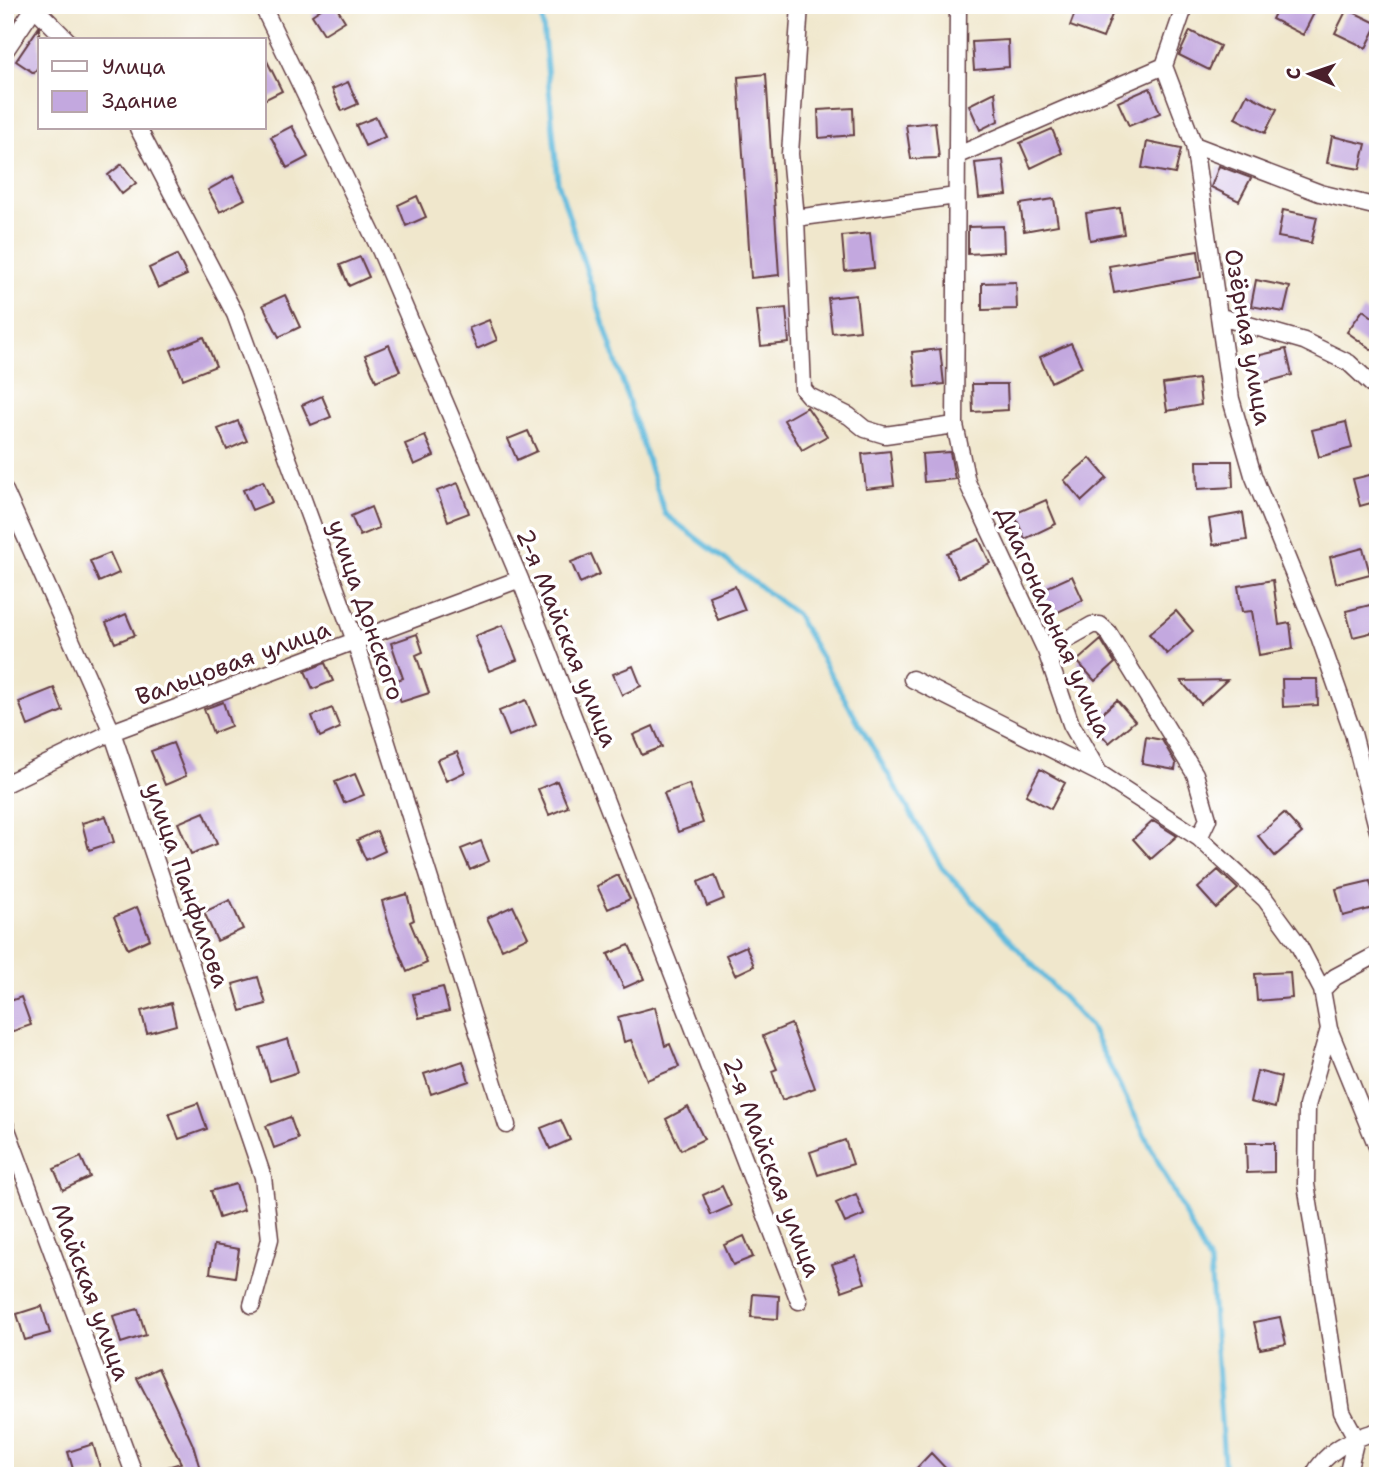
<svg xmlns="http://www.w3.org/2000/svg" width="1383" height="1481" viewBox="0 0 1383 1481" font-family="'Shantell Sans',sans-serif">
<rect width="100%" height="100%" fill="#fff"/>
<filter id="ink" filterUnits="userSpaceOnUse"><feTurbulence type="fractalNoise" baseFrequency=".0143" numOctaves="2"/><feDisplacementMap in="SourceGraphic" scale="14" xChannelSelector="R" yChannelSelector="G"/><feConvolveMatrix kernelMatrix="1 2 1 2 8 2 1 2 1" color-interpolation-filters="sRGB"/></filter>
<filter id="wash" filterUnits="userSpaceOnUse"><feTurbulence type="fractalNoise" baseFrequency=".00686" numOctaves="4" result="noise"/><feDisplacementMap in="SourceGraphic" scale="28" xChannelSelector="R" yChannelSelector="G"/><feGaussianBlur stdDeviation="1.57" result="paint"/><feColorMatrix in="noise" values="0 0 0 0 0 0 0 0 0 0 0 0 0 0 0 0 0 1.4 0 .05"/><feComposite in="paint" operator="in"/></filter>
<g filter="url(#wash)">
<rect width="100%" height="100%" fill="#f0e7cc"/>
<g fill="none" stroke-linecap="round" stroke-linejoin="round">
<!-- stream -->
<path stroke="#5fbadd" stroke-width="5" d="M541 5 558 182 665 514 796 614 942 868 1089 1025 1210 1264 1225 1476"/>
</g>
<g id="blocks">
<!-- building -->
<path fill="#c3a8df" d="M327 5H335L345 21 324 34 312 15Z
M1078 5H1094L1113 12 1103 38 1070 26Z
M1279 5H1303L1315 11 1303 35 1272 19Z
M1347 9 1378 24 1366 48 1335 33Z
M39 27 40 64 34 73 16 61Z
M1190 31 1220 46 1209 70 1179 55Z
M1008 40 1009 67 974 70 972 42Z
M264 55 282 91 264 100Z
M766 74 779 275 751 278 738 77Z
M348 82 358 104 342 111 332 89Z
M1150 88 1160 113 1129 126 1118 102Z
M995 92 998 121 980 130 969 105Z
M1247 94 1277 109 1265 133 1235 118Z
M853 108 854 135 819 138 818 110Z
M376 117 385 137 365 146 356 125Z
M935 122 939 158 911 159 906 125Z
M292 126 308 157 287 168 271 137Z
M1052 129 1062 153 1031 168 1020 143Z
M1332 136 1366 144 1360 169 1327 163Z
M1147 142 1181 149 1175 174 1142 168Z
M1003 160 1007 195 979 198 975 163Z
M122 164 136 183 122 194 108 175Z
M1219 166 1251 178 1239 201 1211 187Z
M233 176 245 199 220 212 208 190Z
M417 196 426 217 406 226 398 205Z
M1054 199 1058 225 1024 231 1020 204Z
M1120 208 1124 234 1090 240 1086 213Z
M1283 210 1317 217 1311 243 1278 237Z
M1003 226 1004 252 968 254V227Z
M870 233 874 268 845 271 842 236Z
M1198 251 1201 277 1114 293 1109 266Z
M177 255 187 275 158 288 149 268Z
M360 257 369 277 349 286 340 265Z
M1256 280 1290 287 1284 312 1251 306Z
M1016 282 1017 309 982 310V283Z
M285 295 300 327 279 337 263 305Z
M856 295 860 330 832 333 828 298Z
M786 308 789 343 761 346 757 311Z
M1363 310 1378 321V354L1347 332Z
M489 320 497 340 477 349 469 328Z
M204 337 216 366 183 379 171 350Z
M1071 343 1082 367 1051 382 1040 357Z
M389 345 400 371 376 381 365 355Z
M940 349 944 384 916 387 912 352Z
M1286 349 1292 375 1259 384 1252 357Z
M1198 379 1201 405 1167 411 1163 384Z
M972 384H1007L1008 410 973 412Z
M322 396 331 417 311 425 302 405Z
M807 407 827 436 802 450 784 420Z
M238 421 247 441 227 450 218 429Z
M1346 422 1352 448 1319 457 1312 430Z
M528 431 537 451 517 460 508 439Z
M425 436 434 456 414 465 405 444Z
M890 451 894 486 866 489 862 454Z
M950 452 955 479 924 482 922 454Z
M1090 458 1107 478 1082 501 1064 480Z
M1197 461H1232L1233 487 1198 489Z
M1378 473V501L1360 506 1353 479Z
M263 481 272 502 252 510 243 490Z
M458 483 469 513 448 521 437 491Z
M1046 500 1056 524 1025 539 1014 514Z
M371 507 379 528 360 536 351 516Z
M1243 513 1247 540 1213 545 1209 519Z
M979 539 990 563 958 578 947 553Z
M1363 548 1370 574 1336 583 1330 557Z
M110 553 119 573 99 582 90 561Z
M591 554 600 574 580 583 571 562Z
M1072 576 1083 600 1052 615 1041 590Z
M1273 580 1279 625 1290 623 1293 649 1259 655 1252 611 1242 612 1238 586Z
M735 586 745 610 718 620 709 596Z
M1378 603V631L1353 637 1346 611Z
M1176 611 1193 631 1167 654 1149 634Z
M126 614 135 635 115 643 106 623Z
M503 625 517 660 489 671 475 636Z
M417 634 423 652 416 655 429 693 401 702 394 681 403 678 391 643Z
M1101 640 1115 663 1095 681 1077 661Z
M325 663 333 681 313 689 305 671Z
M633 666 641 686 622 695 613 674Z
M1282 679H1317L1318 705 1283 707Z
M1227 680 1201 704 1181 681Z
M54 688 63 711 28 726 19 702Z
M526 700 536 725 509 736 499 711Z
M1117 700 1135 721 1109 743 1091 723Z
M223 702 231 726 213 733 204 709Z
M332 708 340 728 320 737 312 716Z
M653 726 662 747 642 755 633 735Z
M1146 737 1162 740 1176 764 1175 770 1142 764Z
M173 743 186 776 165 785 151 751Z
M457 752 465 772 446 781 437 760Z
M1040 769 1065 783 1051 809 1026 795Z
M355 774 364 795 344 803 335 782Z
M557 781 568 807 549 815 538 789Z
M689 784 703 823 678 832 664 793Z
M204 812 217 844 191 854 178 823Z
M1284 813 1302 833 1275 856 1258 836Z
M106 816 114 842 89 850 82 823Z
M1153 821 1177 836 1151 859 1133 839Z
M377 831 385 851 366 860 357 840Z
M481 841 489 861 470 870 461 849Z
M1218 870 1238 889 1216 908 1198 888Z
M618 875 630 899 608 909 597 886Z
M715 875 724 899 707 906 698 882Z
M1370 881 1377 907 1343 916 1336 889Z
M407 894 414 920 410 922 427 963 407 972 391 932 382 901Z
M230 900 243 929 217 941 204 912Z
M513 906 528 937 502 949 487 918Z
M137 907 150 939 128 949 114 917Z
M629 945 644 979 624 988 608 954Z
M746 946 754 966 735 975 726 955Z
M1290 972 1292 998 1257 1001 1255 974Z
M258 977 266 1004 241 1011 233 984Z
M443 987 449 1011 419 1018 413 994Z
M21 997 31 1025 5 1034V1003Z
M171 1003 176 1025 147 1033 141 1011Z
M655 1007 665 1046 670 1044 679 1067 647 1080 631 1040 624 1042 618 1017Z
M791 1024 815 1088 782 1100 772 1071 777 1069 763 1036Z
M288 1039 298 1072 270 1081 260 1048Z
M463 1061 469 1081 431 1094 424 1074Z
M1257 1071 1281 1077 1275 1108 1250 1102Z
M198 1103 207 1129 179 1139 169 1113Z
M688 1107 704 1139 681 1150 666 1119Z
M290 1117 298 1139 274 1148 266 1126Z
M561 1120 570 1140 550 1149 541 1128Z
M845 1140 853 1164 818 1175 810 1152Z
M1246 1143H1274V1172L1247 1173Z
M81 1157 90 1177 63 1190 54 1169Z
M236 1184 244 1210 219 1218 211 1191Z
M722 1186 731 1206 711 1215 703 1195Z
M856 1194 864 1215 845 1223 836 1203Z
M744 1236 753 1257 733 1265 724 1245Z
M214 1245 239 1249 235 1277 210 1273Z
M856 1256 865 1283 842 1291 832 1264Z
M753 1294 779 1296 778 1319 751 1317Z
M42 1306 50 1333 25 1340 17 1314Z
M138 1309 146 1335 121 1343 113 1316Z
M1280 1317 1286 1344 1260 1349 1254 1322Z
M158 1368 193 1445 202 1476H151L150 1472 181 1463 137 1378Z
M93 1444 101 1471 75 1476 68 1452Z
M931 1453 953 1476H909Z"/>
</g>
</g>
<g filter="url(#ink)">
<use href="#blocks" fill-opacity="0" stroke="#633d43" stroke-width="2"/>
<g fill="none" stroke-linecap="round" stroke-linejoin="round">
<!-- minor casing -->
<g stroke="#633d43" stroke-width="19">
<path id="minor" d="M32 5 67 40
M262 5 381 252 520 579 799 1301
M800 5 790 154 796 218 803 389 809 396 849 416 865 429 885 435 955 425
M958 5 955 425 967 482 1046 651 1071 724 1099 773 1199 838 1265 899 1298 944 1322 990 1329 1029 1378 1149
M1185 5 1164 66 1194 145 1231 399 1253 475 1320 639 1353 733 1378 831
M5 51 36 5
M138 128 235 314 355 641 507 1125
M1194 145 1320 193 1378 207
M958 155 1164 66
M796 218 956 196
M1221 317 1304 341 1349 363 1378 390
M5 491 112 732 263 1177 270 1239 252 1305
M1046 651 1092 625H1100L1108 632 1195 774 1208 819 1199 838
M912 679 1099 773
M5 784 112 732 520 579
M1322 990 1335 977 1378 954
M1329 1029 1307 1106 1306 1184 1342 1412 1356 1438 1347 1476
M5 1124 135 1476
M1313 1476C1326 1450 1351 1439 1378 1431"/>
</g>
<!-- minor -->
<use href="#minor" stroke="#fff" stroke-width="16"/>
</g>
</g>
<g text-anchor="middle" stroke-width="7" stroke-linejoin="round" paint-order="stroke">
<!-- street labels -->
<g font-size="24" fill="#4a1f2b" stroke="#fff">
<text transform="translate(1248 337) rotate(80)" y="8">Озёрная улица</text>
<text transform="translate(366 610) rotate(71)" y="8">улица Донского</text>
<text transform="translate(1054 622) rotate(66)" y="8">Диагональная улица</text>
<text transform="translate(567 638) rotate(68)" y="8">2-я Майская улица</text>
<text transform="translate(233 663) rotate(-20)" y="8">Вальцовая улица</text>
<text transform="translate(187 885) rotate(71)" y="8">улица Панфилова</text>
<text transform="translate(772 1167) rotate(69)" y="8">2-я Майская улица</text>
<text transform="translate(91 1292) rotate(70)" y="8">Майская улица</text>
</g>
</g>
<!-- margin -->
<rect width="1383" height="1481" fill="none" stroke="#fff" stroke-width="28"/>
<!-- legend -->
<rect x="38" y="38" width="228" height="91" fill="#ffffff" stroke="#b7a5aa" stroke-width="2"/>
<rect x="52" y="61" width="35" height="10" fill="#ffffff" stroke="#b7a5aa" stroke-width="2"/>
<text x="102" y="74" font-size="21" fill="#4a1f2b">Улица</text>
<rect x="52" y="91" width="35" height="21" fill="#c3a8df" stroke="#b7a5aa" stroke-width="2"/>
<text x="102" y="108" font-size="21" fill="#4a1f2b">Здание</text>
<!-- north arrow -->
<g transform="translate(1310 74) rotate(272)" stroke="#ffffff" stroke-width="5" paint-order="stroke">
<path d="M0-5L12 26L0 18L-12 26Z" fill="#4a1f2b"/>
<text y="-10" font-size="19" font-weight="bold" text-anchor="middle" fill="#4a1f2b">С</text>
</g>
</svg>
